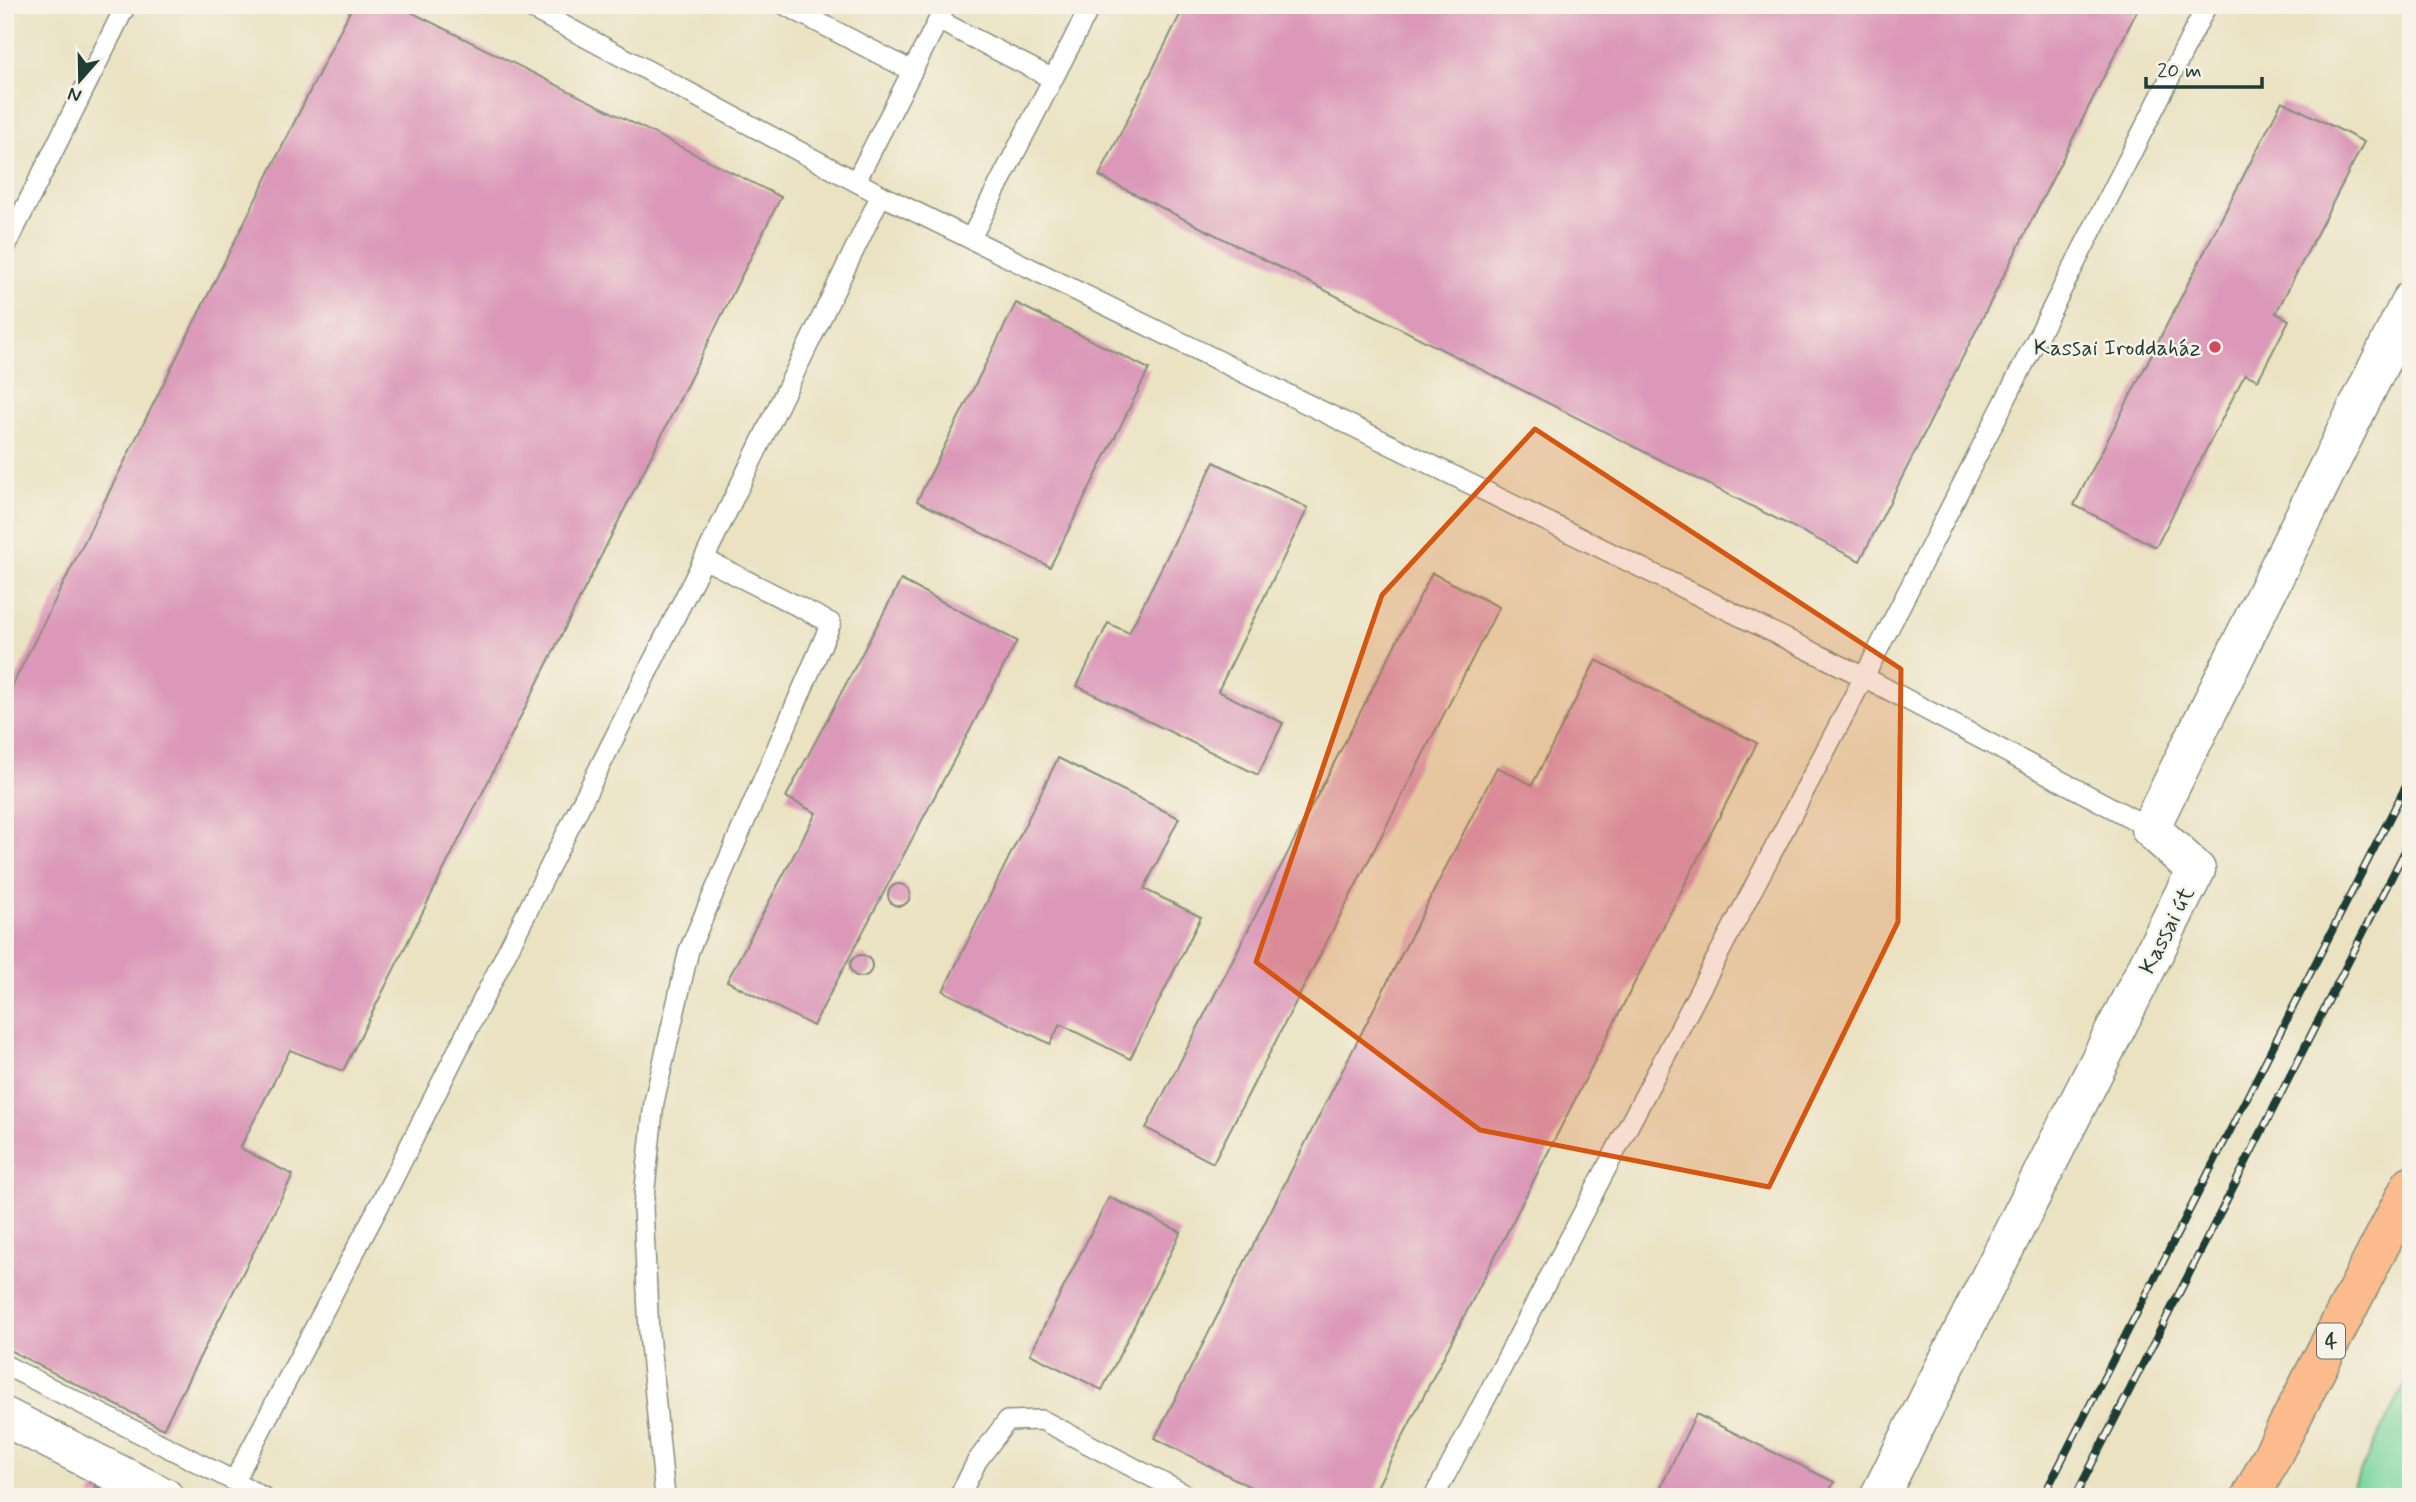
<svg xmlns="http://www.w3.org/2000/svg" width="2416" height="1502" viewBox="0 0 2416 1502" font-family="Mynerve,sans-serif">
<rect width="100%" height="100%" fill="#f7f3e8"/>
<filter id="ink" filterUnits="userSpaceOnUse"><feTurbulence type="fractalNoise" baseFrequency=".0143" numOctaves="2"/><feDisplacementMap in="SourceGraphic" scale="14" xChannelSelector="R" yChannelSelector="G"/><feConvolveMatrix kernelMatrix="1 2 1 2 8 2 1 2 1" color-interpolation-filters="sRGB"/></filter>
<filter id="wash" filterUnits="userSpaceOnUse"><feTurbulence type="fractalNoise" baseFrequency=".00686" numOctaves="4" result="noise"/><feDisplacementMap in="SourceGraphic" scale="28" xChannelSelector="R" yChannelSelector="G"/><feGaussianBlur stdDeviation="1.57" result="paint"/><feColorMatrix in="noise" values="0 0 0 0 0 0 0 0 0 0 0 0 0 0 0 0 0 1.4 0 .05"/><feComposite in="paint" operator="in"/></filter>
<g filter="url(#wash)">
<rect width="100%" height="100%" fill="#ebe2c2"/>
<!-- green -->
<path fill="#7cd69d" stroke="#4e8a68" stroke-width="2" d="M2411 1373V1497H2347Z"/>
<g id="blocks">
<!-- building -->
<path fill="#db98b8" d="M353 5H397L781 197 343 1071 290 1050 240 1148 293 1175 163 1429 5 1348V700Z
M1185 5H2140L1860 561 1099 176Z
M2282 101 2364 142 2276 313 2289 320 2258 380 2245 374 2156 547 2074 505Z
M1016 303 1149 369 1050 567 917 501Z
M1214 462 1308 508 1218 691 1283 723 1258 775 1077 686 1108 623 1129 633Z
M1432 573 1499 607 1213 1163 1146 1128Z
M901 580 1017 641 813 1026 727 981 816 813 786 797Z
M1596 660 1757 743 1372 1497H1270L1155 1438 1497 767 1532 785Z
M1058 758 1179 818 1144 889 1201 917 1130 1059 1060 1024 1050 1044 943 991Z
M888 895a11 11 0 1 1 22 0a11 11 0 1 1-22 0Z
M850 966a11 11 0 1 1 22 0a11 11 0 1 1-22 0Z
M1109 1197 1181 1232 1102 1390 1030 1354Z
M1696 1414 1834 1482 1827 1497H1656Z
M95 1486 115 1497H90Z"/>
</g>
</g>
<g filter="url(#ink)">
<use href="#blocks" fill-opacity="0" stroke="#85907b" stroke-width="2"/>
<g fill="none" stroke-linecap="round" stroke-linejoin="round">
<!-- service casing -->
<g stroke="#85907b" stroke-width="22">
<path id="service" d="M525 5 881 195 1864 677 2150 828
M785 5 912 71
M938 20 1053 79
M856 181 946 5
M971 238 1091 5
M5 248 126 5
M5 1365 234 1481
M263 1497 234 1481 392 1181 704 559 881 195
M665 1497 649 1334 643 1207 654 1102 689 950 831 623 704 559
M959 1497 977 1461 1007 1421 1042 1420 1190 1497
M1434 1497 1864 677 2207 5"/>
</g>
<!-- minor casing -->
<g stroke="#85907b" stroke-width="41">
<path id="minor" d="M5 1417 164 1497
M1879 1497 2196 870 2150 828 2411 300"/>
</g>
<!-- primary casing -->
<g stroke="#85907b" stroke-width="41">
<path id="primary" d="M2251 1497 2411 1185"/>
</g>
<!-- service -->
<use href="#service" stroke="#fff" stroke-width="19"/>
<!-- minor -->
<use href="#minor" stroke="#fff" stroke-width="38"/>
<!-- primary -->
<use href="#primary" stroke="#fbbb8c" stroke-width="38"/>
<!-- rail casing -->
<g stroke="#1f3d34" stroke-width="8">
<path id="rail" d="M2043 1497 2411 776
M2075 1497 2411 839"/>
</g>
<!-- rail -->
<use href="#rail" stroke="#f7f3e8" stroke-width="5" stroke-dasharray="16" stroke-linecap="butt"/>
</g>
</g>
<!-- marked area -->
<path fill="#d45610" fill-opacity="0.2" stroke="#d45610" stroke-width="5" stroke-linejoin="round" d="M1535 429 1901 669 1898 922 1769 1187 1480 1130 1256 962 1382 595Z"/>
<!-- markers -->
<circle fill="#d1495b" stroke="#f7f3e8" stroke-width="2.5" cx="2215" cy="347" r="7"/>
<g text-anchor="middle" stroke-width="5" stroke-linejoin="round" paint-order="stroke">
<!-- shield labels -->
<rect fill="#f7f3e8" stroke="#60746a" stroke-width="2" x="2317" y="1323.5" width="28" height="35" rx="5"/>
<g font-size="21" font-weight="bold" fill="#1f3d34">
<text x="2331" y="1348">4</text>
</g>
<!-- poi labels -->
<g font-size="23" fill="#1f3d34" stroke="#f7f3e8" text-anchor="end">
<text x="2201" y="355">Kassai Iroddaház</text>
</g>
<!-- street labels -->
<g font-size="23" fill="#1f3d34" stroke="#f7f3e8">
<text transform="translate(2166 930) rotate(-63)" y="8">Kassai út</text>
</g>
</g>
<!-- margin -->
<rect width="2416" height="1502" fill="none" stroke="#f7f3e8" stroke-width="28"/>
<!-- north arrow -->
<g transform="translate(80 80) rotate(200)" stroke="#f7f3e8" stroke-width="5" paint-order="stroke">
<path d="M0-5L12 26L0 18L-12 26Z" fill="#1f3d34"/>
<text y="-10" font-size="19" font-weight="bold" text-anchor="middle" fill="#1f3d34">N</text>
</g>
<!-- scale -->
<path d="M2146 77v10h116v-10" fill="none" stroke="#1f3d34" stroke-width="3.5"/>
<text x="2157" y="77" font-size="21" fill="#1f3d34" stroke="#f7f3e8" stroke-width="5" paint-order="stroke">20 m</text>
</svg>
